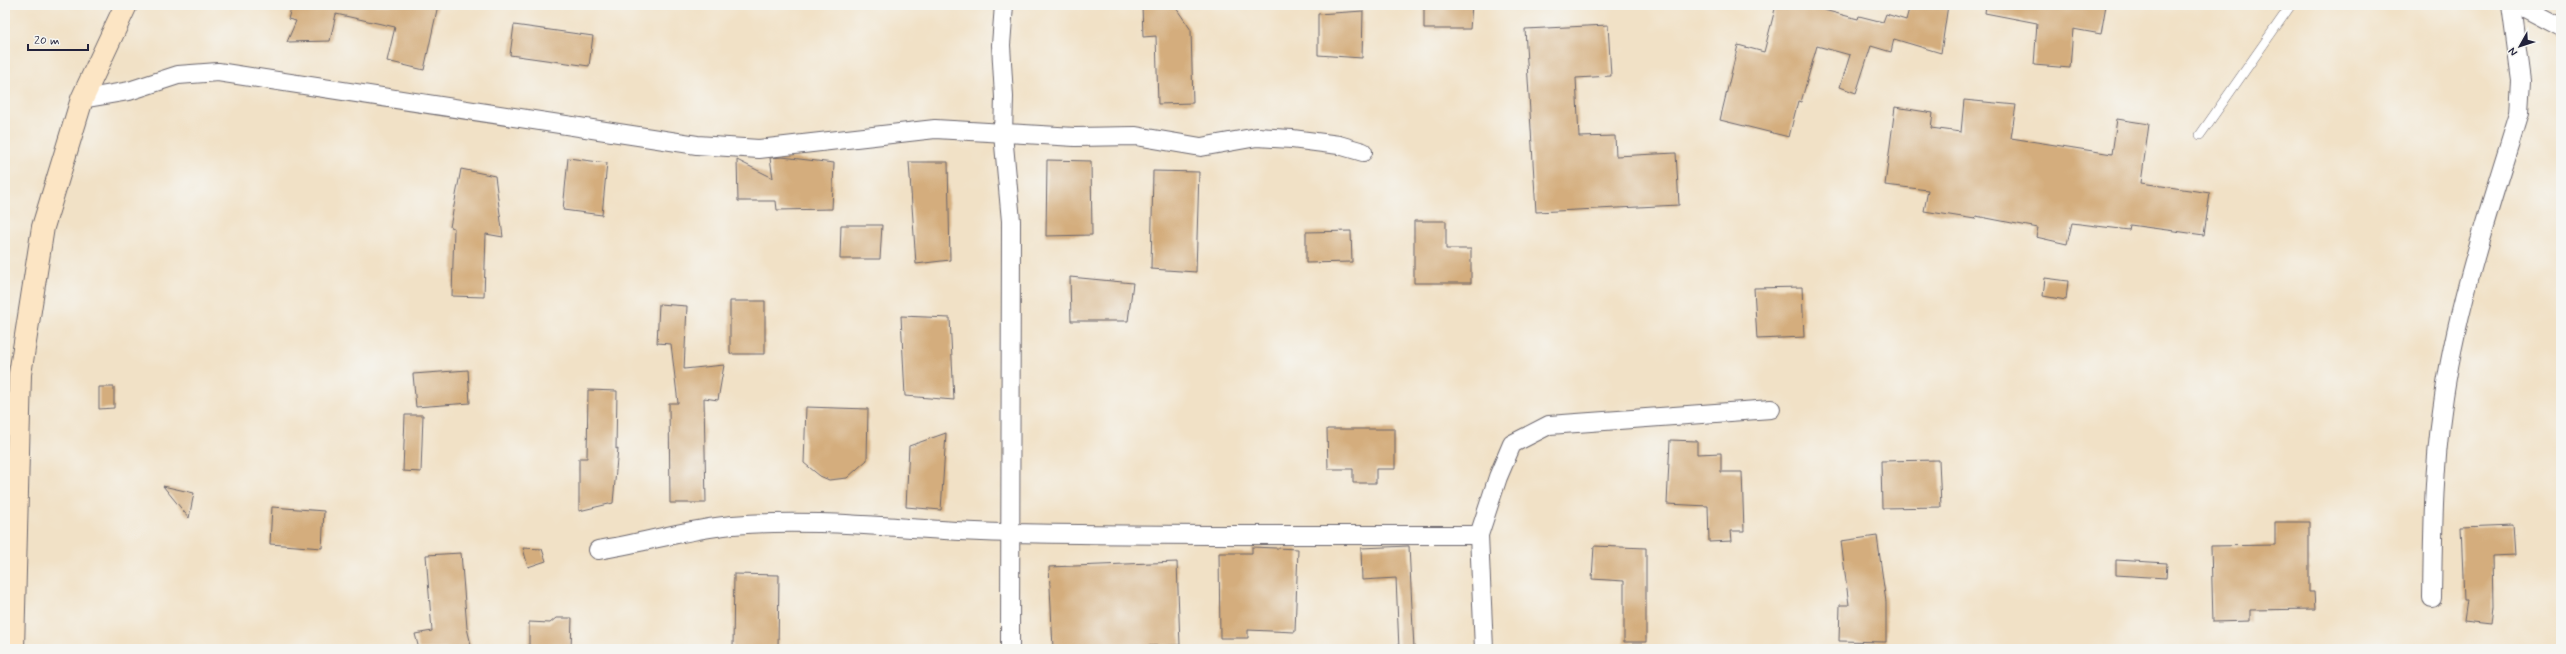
<svg xmlns="http://www.w3.org/2000/svg" width="2566" height="654" viewBox="0 0 2566 654" font-family="Mynerve,sans-serif">
<rect width="100%" height="100%" fill="#f6f6f2"/>
<filter id="ink" filterUnits="userSpaceOnUse"><feTurbulence type="fractalNoise" baseFrequency=".025" numOctaves="2"/><feDisplacementMap in="SourceGraphic" scale="8" xChannelSelector="R" yChannelSelector="G"/><feConvolveMatrix kernelMatrix="1 2 1 2 8 2 1 2 1" color-interpolation-filters="sRGB"/></filter>
<filter id="wash" filterUnits="userSpaceOnUse"><feTurbulence type="fractalNoise" baseFrequency=".012" numOctaves="4" result="noise"/><feDisplacementMap in="SourceGraphic" scale="16" xChannelSelector="R" yChannelSelector="G"/><feGaussianBlur stdDeviation="0.9" result="paint"/><feColorMatrix in="noise" values="0 0 0 0 0 0 0 0 0 0 0 0 0 0 0 0 0 1.4 0 .05"/><feComposite in="paint" operator="in"/></filter>
<g filter="url(#wash)">
<rect width="100%" height="100%" fill="#f1e1c6"/>
<g id="blocks">
<!-- building -->
<path fill="#d4ad7d" d="M292 5H438L424 70 387 61 395 27 336 14 330 41 287 42 296 21 288 19Z
M1142 5H1174L1191 30 1193 103 1158 104 1156 36 1143 37Z
M1424 5H1472L1470 29H1424Z
M1776 5H1805L1858 19 1859 16 1883 22 1886 14 1906 20 1910 5H1948L1941 53 1894 39 1891 52 1871 46 1856 93 1840 87 1850 55 1817 46 1801 102 1798 101 1789 137 1720 120 1738 45 1764 52Z
M1986 5H2106L2101 34 2073 29 2070 68 2034 65 2037 23 1985 13Z
M1363 11 1362 58 1318 55V14Z
M514 25 593 36 589 66 510 55Z
M1608 25 1611 76 1576 78 1579 137 1615 136 1616 156 1676 153 1679 205 1536 212 1525 29Z
M1964 100 2016 105 2011 138 2112 154 2117 119 2149 124 2141 183 2210 193 2204 235 2130 225 2129 230 2072 223 2067 244 2036 237 2038 228 1976 216 1975 219 1924 211 1928 190 1885 185 1895 107 1933 113 1931 128 1961 132Z
M782 157 834 163 832 209 777 210 776 201H738L737 160 773 178 770 158Z
M568 158 607 163 602 215 563 210Z
M1047 160 1091 161 1092 235 1046 236Z
M909 162H948L950 260 916 264Z
M461 169 495 176 503 237 486 234 484 297 452 296 454 228 450 227Z
M1153 171 1199 172 1196 272 1151 269Z
M1414 221H1446V249H1471V283H1414Z
M841 225H882L880 259H840Z
M1351 231 1352 262 1306 263V232Z
M1070 277 1133 283 1128 321H1071Z
M2045 278 2068 281 2066 300 2043 296Z
M1802 287 1804 337 1757 339 1754 288Z
M730 301H765V354H730Z
M659 304 687 306 684 369 724 365 718 400 704 398 706 503H670L669 403H678L671 344 657 343Z
M901 316 950 318 954 400 905 396Z
M468 370 470 403 416 407 413 374Z
M99 387H114V408L99 409Z
M588 390 617 391 616 449 618 448 613 503 579 511V458H587Z
M806 407 868 409 867 460 847 478 829 480 820 476 804 463Z
M405 415H423L421 472 403 471Z
M1327 429H1395V469H1376V483H1353V469H1328Z
M946 433 941 510 906 507 909 446Z
M1670 440 1697 441V454L1721 453V472H1742L1744 531H1731L1732 541 1709 542 1708 506 1667 504Z
M1939 460 1941 507 1882 508 1881 461Z
M163 486 194 493 189 518Z
M272 507 324 511 322 548 270 544Z
M2275 522H2309V592H2314L2315 609 2250 610V621L2213 622 2211 546 2275 545Z
M2513 525 2515 555 2492 556 2493 606 2491 624 2464 621 2467 600H2464L2461 527Z
M1877 536 1886 602V642L1839 641 1840 605H1849L1841 541Z
M1409 546 1414 649H1399L1396 578 1362 580 1361 548Z
M1594 546 1646 548V642H1624V581L1592 579Z
M1252 547 1298 549 1295 632 1248 630V638H1220L1219 553H1252Z
M523 548 542 549 546 561 528 567Z
M461 553 467 628 472 649H419L415 634 432 631 426 555Z
M2116 560 2167 563 2166 578 2116 575Z
M1177 562 1180 645 1053 649 1049 567Z
M734 574 779 575 778 649H733Z
M556 618H572L571 649H529V622L550 623Z"/>
</g>
</g>
<g filter="url(#ink)">
<use href="#blocks" fill-opacity="0" stroke="#6a656c" stroke-width="1"/>
<g fill="none" stroke-linecap="round" stroke-linejoin="round">
<!-- service casing -->
<g stroke="#6a656c" stroke-width="10">
<path id="service" d="M2200 135 2291 5"/>
</g>
<!-- minor casing -->
<g stroke="#6a656c" stroke-width="20">
<path id="minor" d="M1004 5 1001 45 1004 97 1003 134 1011 221 1010 649
M2519 5 2561 27
M82 99 129 91 178 75 218 72 697 145 759 149 935 129 1075 137 1136 136 1201 147 1257 137 1292 139 1339 145 1363 152
M1479 535 1498 477 1512 444 1549 425 1771 409
M598 550C644 543 687 529 733 525 825 517 921 532 1013 533 1168 536 1324 535 1479 535L1484 649
M2432 598C2433 536 2433 473 2442 411 2455 310 2489 210 2519 113L2521 81 2511 5"/>
</g>
<!-- secondary casing -->
<g stroke="#6a656c" stroke-width="24">
<path id="secondary" d="M13 649 20 374 43 227 82 99 126 5"/>
</g>
<!-- service -->
<use href="#service" stroke="#fff" stroke-width="9"/>
<!-- minor -->
<use href="#minor" stroke="#fff" stroke-width="18"/>
<!-- secondary -->
<use href="#secondary" stroke="#fce5c4" stroke-width="22"/>
</g>
</g>
<!-- margin -->
<rect width="2566" height="654" fill="none" stroke="#f6f6f2" stroke-width="20"/>
<!-- north arrow -->
<g transform="translate(2520 46) rotate(231)" stroke="#f6f6f2" stroke-width="3" paint-order="stroke">
<path d="M0-3L7 15L0 10L-7 15Z" fill="#22223b"/>
<text y="-6" font-size="11" font-weight="bold" text-anchor="middle" fill="#22223b">N</text>
</g>
<!-- scale -->
<path d="M28 44v6h60v-6" fill="none" stroke="#22223b" stroke-width="2"/>
<text x="34" y="44" font-size="12" fill="#22223b" stroke="#f6f6f2" stroke-width="3" paint-order="stroke">20 m</text>
</svg>
